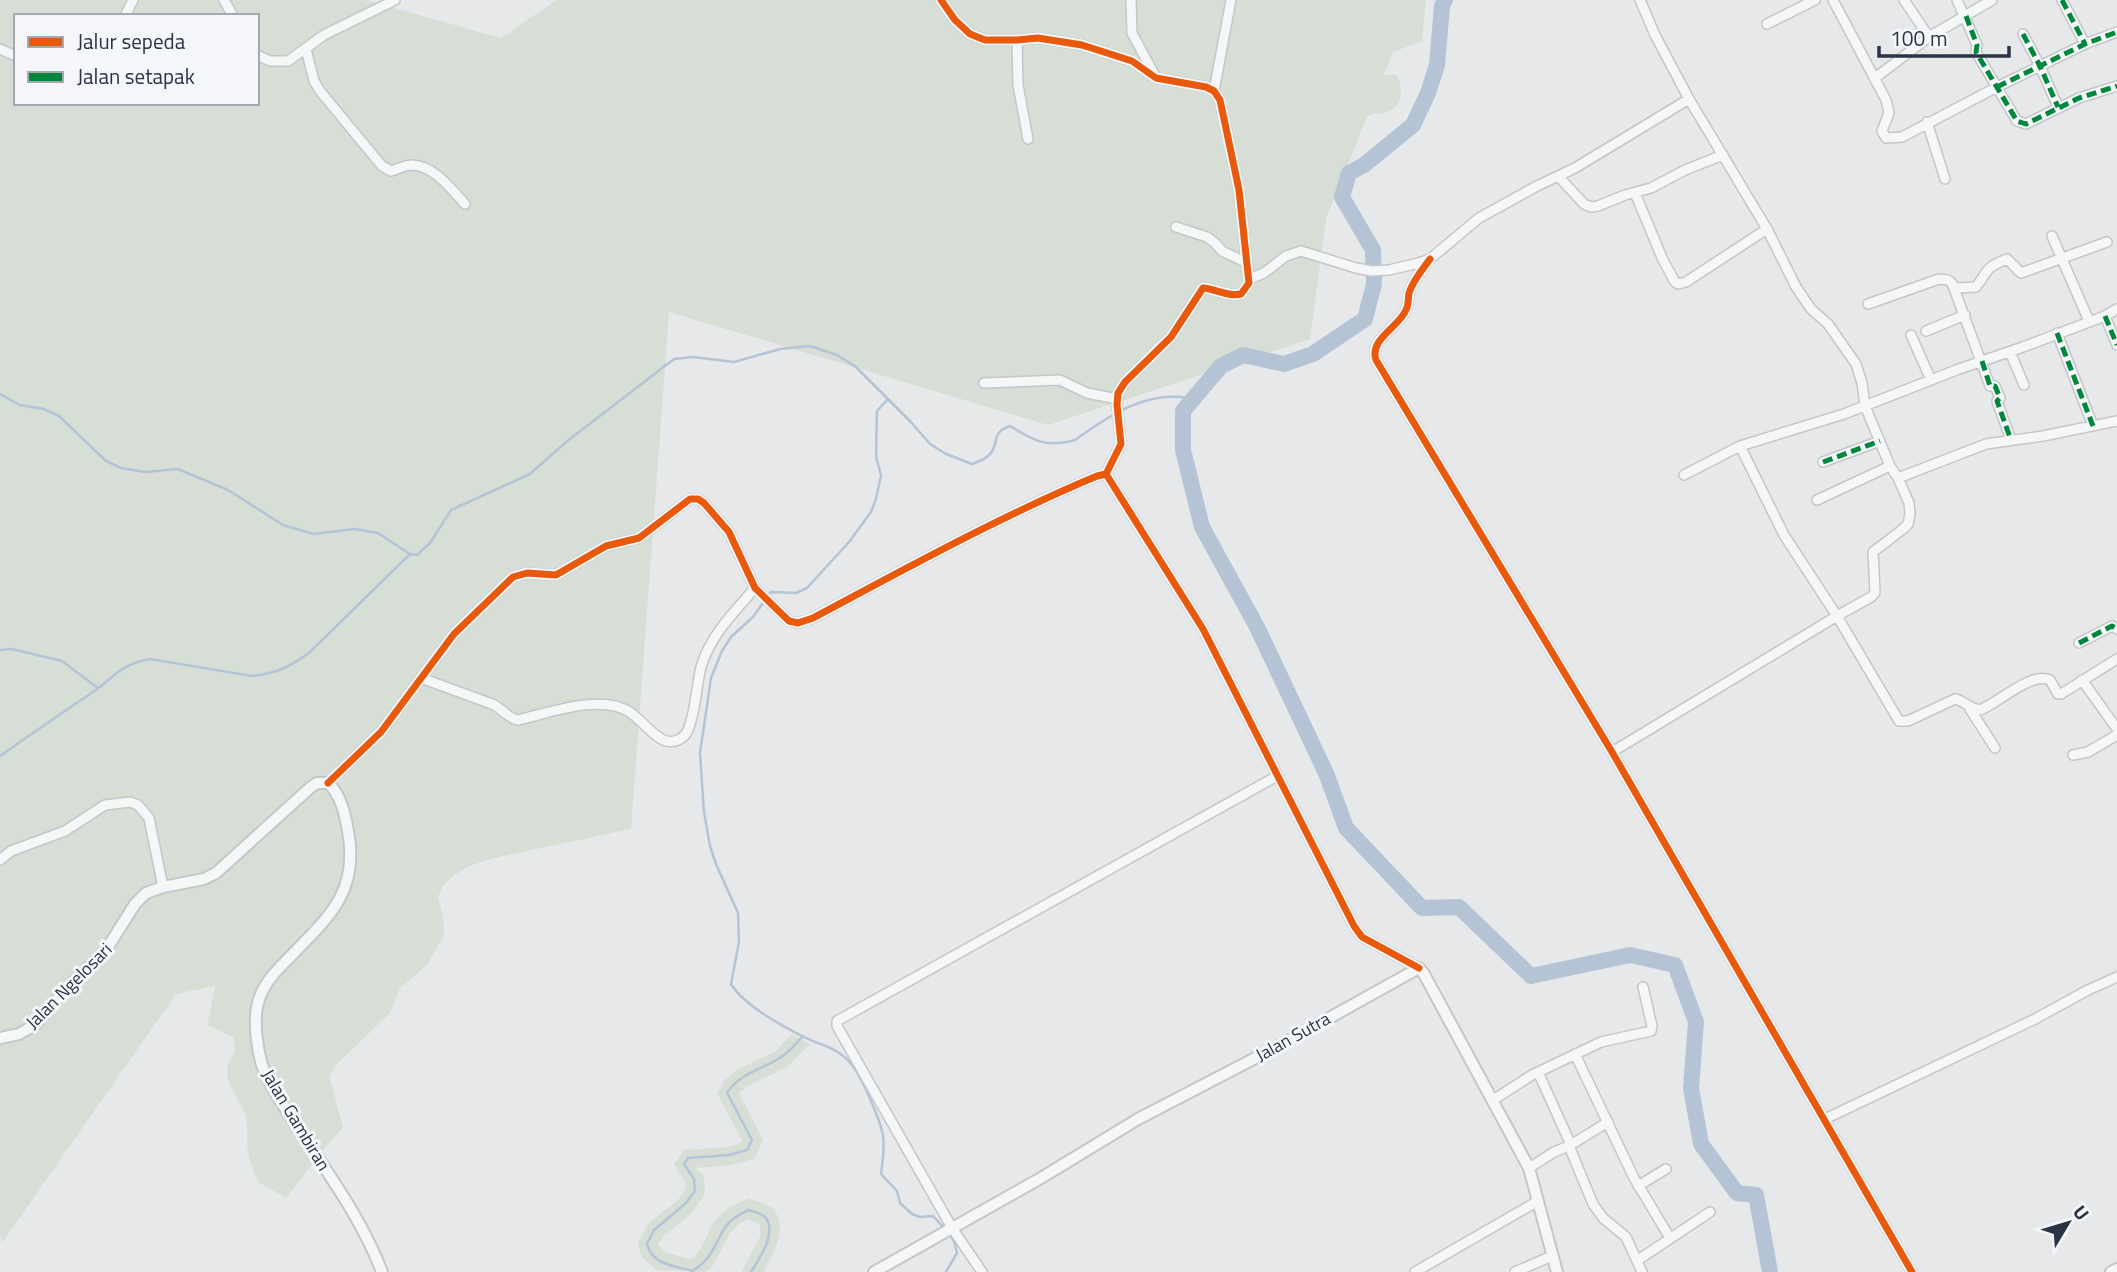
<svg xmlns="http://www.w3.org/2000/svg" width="2117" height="1272" viewBox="0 0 2117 1272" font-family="'Titillium Web',sans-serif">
<rect width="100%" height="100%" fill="#e6e8ea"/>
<!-- green -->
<path fill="#d6ded6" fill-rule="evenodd" d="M0 0H366L501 38 557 0H1426L1422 41 1393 52 1384 75H1397C1404 89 1403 109 1383 113 1376 114 1373 112 1367 117L1326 219 1310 339 1048 425 669 312 631 829 494 858 469 866 453 876 443 886 438 897 443 916 444 935 427 965 400 988 390 1013 339 1062 329 1076 343 1127 324 1149 286 1198 258 1182C254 1172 249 1161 248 1151 246 1139 249 1124 245 1113 239 1100 228 1087 227 1073 226 1059 240 1056 233 1037L210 1026 208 1023 215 986 176 994 2 1243 0 1232ZM16 16H257V103H16Z
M792 1034 810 1044 787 1067 750 1085 739 1093 763 1140 754 1159 731 1165 695 1168 704 1176 705 1193 693 1212 663 1237 658 1245 666 1253 691 1259C704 1250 706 1233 716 1220 724 1209 736 1204 749 1198 755 1201 766 1203 771 1207 790 1224 774 1255 763 1272H741L760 1237V1225L749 1219 740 1223 731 1232 712 1267 705 1272 657 1270 641 1256 638 1242 648 1224 679 1199 686 1188 685 1182 674 1164 684 1150 728 1147 741 1143 742 1140 717 1093 725 1080 739 1069 776 1051Z"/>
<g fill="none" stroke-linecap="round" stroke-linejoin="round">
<!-- stream -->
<path stroke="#b4c4d5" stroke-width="2.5" d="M0 394 20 405 44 409 59 416 106 461 121 468 145 472 178 469 228 490 283 525 313 534 355 529 378 533 410 554
M0 650 12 649 62 661 98 688
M0 756C30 735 60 714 90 694 114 678 120 664 150 659L252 676C275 674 292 666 310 652L410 554 417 555 430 543 451 510 530 474 566 442 674 359 693 357 734 362 780 349 810 346 837 355 856 367 888 399
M945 1229 933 1216 920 1217 912 1214 900 1203 897 1191 881 1174C886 1140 885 1133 871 1101 865 1086 858 1071 847 1059 836 1048 818 1044 804 1037 782 1026 744 1005 731 984L739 942 738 913 716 864 710 846 704 812 700 753 711 678 722 651 731 637 753 617 771 592 796 593 807 588 849 542 871 512 876 499 881 475 876 457 877 411 888 399 910 421 930 444 946 454 972 464C977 462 984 460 988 456 1001 445 989 433 1010 426 1034 441 1046 448 1075 440 1110 415 1147 389 1194 399
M751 1272C759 1259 778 1232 765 1217 761 1213 754 1212 749 1210 718 1223 724 1237 706 1260 703 1264 697 1267 693 1271 675 1266 652 1265 647 1244L654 1230 685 1204 695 1191 694 1179 684 1164 688 1158 729 1155 747 1150 752 1140 727 1093C739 1074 760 1070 778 1059 788 1054 795 1044 803 1036
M946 1272 957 1253 954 1241 949 1234"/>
<!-- river -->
<path stroke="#b4c4d5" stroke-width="16" d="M1445 0 1442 6 1437 65 1428 93 1413 125 1364 165 1349 173 1342 197 1373 250 1374 284 1365 319 1313 354 1284 364 1243 355 1221 366 1183 411V450L1202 527 1257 627 1326 773 1346 828 1422 908 1459 907 1531 976 1630 955 1675 965 1696 1022 1691 1088 1701 1144 1737 1193 1756 1195 1770 1272"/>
<!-- minor casing -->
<g stroke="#c4c6c8" stroke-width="12">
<path id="minor" d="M224 0 233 16
M941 0 955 20 970 34 985 40H1017L1038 38 1082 45 1132 61 1156 78 1206 87 1214 91 1220 100 1239 190 1249 283 1241 294C1228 297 1216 289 1203 288L1171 337 1125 382 1118 393 1117 405 1121 444 1106 474 1203 629 1354 926 1362 937 1419 968
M1131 0 1132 33 1155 76
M1833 0 1886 100 1889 113 1882 131 1886 138 1902 137 1997 87 2085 44 2117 32
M1904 0 1929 37
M1957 0 1977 45 1976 52 2017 121 2026 124 2079 98 2117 86
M2062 0 2085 44
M125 16 133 0
M1767 24 1815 0
M2023 34 2040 66 2058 107
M1017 40 1018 85 1028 139
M0 49 16 56
M306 49 314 81 320 91 382 166 391 171C398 169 405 165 412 165 435 166 451 189 465 204
M257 55 270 61H288L324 35 395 0
M1875 78 1929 37 1992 0
M1214 91 1231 0
M1689 99 1767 229 1796 287 1811 309 1828 324 1856 364 1862 383 1865 406 1890 466 1898 478 1909 503 1910 514 1908 524 1903 529 1873 552 1875 593 1871 597 1837 616 1899 721H1908L1955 699C1965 701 1968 708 1980 710 1998 703 2032 671 2050 680L2058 694H2061L2117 659
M1927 122 1945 179
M1558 176 1584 204 1591 207 1598 206 1625 195 1651 188 1685 170 1723 155
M1635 193 1663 260 1675 282 1678 284 1686 282 1767 229
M1176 227 1207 237 1215 243 1222 251 1247 263
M2052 236 2089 321
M1430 259C1423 269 1413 280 1409 293 1408 298 1409 304 1406 310 1399 327 1369 339 1376 360L1612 752 1912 1272
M1249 279 1264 273 1286 256 1301 251 1356 268 1372 271 1389 270 1419 263 1430 259 1479 218 1537 186 1575 168 1689 99 1655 35 1640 0
M1955 288 1976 287C1990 269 1983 269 2007 259L2021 273 2107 242
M1868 304 1939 279 1948 280 1952 283 1990 386H1995L2000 398 1997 401 2011 440
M2105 316 2117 345
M1926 331 1965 315
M2057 333 2093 426
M1911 335 1931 380
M2010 352 2024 385
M984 383 1060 380 1087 393 1118 399
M1823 462 1880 441
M1684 475 1740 446
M1898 478 1986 444 2043 436 2117 421
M1817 500 1890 466
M2079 643 2112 626 2117 629
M421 678 492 704C502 708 507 718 518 720 549 713 599 694 628 711 640 718 653 737 666 741 675 743 684 739 688 730 696 711 696 687 701 667 710 636 734 612 755 588
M2082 680 2117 729
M1970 709 1995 748
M1612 752 1837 616 1784 535 1740 446 1844 414 1959 369 2023 347 2105 316 2117 309
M2073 755 2088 752 2117 735
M328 783 381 732 454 634 513 577 527 573 556 575 606 546 639 538 690 499H698L704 503 729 532 755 588 789 621 798 623 813 618C907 568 999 517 1097 476L1106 474
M0 860 11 851 65 831 105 805 130 802 138 805 149 818 163 887
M1575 1054 1634 1178 1670 1238
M1538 1072 1571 1145
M1493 1100 1532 1075 1601 1042 1651 1031 1652 1026 1643 987
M1825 1119 2035 1019 2088 990 2117 977
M1569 1146 1608 1122
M1529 1168 1554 1152 1569 1146 1593 1204 1603 1218 1626 1237 1642 1272
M1638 1186 1666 1169
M1638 1260 1710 1212
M982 1272 952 1228 837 1026V1021L1277 776
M1415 1272 1538 1201
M1515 1272 1552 1256"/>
</g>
<!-- tertiary casing -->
<g stroke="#c4c6c8" stroke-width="14">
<path id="tertiary" d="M0 1038 19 1034 35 1025 66 989 106 950 135 904 146 893 163 887 204 879 216 873 311 787 317 783H328C341 795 345 814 348 831 360 895 325 920 285 962 272 975 260 989 257 1007 254 1024 257 1048 262 1065 271 1089 288 1112 302 1134 332 1179 363 1222 382 1272
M874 1272 1041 1178 1138 1119 1286 1042 1419 968 1424 974 1529 1168 1557 1272
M2111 1272 2117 1269"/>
</g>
<!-- minor -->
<use href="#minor" stroke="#f5f6f7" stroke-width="9"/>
<!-- tertiary -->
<use href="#tertiary" stroke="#f5f6f7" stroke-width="10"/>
<!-- quiet -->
<path stroke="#00873e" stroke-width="5" stroke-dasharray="10 5" stroke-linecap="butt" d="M2062 0 2085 44
M1966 16 1977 45 1976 52 2017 121 2026 124 2079 98 2117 86
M2023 34 2040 66 2058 107
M1997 87 2085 44 2117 32
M2105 316 2117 345
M2057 333 2093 426
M1982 361 1990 386H1995L2000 398 1997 401 2011 440
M1823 462 1880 441
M2079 643 2112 626 2117 629"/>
<!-- cycleway casing -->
<g stroke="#f4f6f9" stroke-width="11">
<path id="cycleway" d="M941 0 955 20 970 34 985 40H1017L1038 38 1082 45 1132 61 1156 78 1206 87 1214 91 1220 100 1239 190 1249 283 1241 294C1228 297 1216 289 1203 288L1171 337 1125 382 1118 393 1117 405 1121 444 1106 474 1203 629 1354 926 1362 937 1419 968
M1430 259C1423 269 1413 280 1409 293 1408 298 1409 304 1406 310 1399 327 1369 339 1376 360L1612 752 1912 1272
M328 783 381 732 454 634 513 577 527 573 556 575 606 546 639 538 690 499H698L704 503 729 532 755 588 789 621 798 623 813 618C907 568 999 517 1097 476L1106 474"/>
</g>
<!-- cycleway -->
<use href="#cycleway" stroke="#e8590c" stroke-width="7"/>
</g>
<g text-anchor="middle" stroke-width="6" stroke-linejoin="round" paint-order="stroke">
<!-- street labels -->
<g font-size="18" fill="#2b3445" stroke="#f4f6f9">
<text transform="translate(69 986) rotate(-45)" y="6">Jalan Ngelosari</text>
<text transform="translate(1293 1037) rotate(-29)" y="6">Jalan Sutra</text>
<text transform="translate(296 1120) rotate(59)" y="6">Jalan Gambiran</text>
</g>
</g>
<!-- legend -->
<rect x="14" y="14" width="245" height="91" fill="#f4f6f9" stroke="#a4a8b1" stroke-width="2"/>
<rect x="28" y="37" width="35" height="10" fill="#e8590c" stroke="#a4a8b1" stroke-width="2"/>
<text x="77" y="49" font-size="21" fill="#2b3445">Jalur sepeda</text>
<rect x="28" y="72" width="35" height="10" fill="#00873e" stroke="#a4a8b1" stroke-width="2"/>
<text x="77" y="84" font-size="21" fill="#2b3445">Jalan setapak</text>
<!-- north arrow -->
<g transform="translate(2068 1223) rotate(52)" stroke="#f4f6f9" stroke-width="5" paint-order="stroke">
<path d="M0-5L12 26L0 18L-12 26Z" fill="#2b3445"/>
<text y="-10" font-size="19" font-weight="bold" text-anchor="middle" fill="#2b3445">U</text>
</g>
<!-- scale -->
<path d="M1879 46v10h130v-10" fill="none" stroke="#2b3445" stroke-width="3.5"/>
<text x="1890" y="46" font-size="21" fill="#2b3445" stroke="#f4f6f9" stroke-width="5" paint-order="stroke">100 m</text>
</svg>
